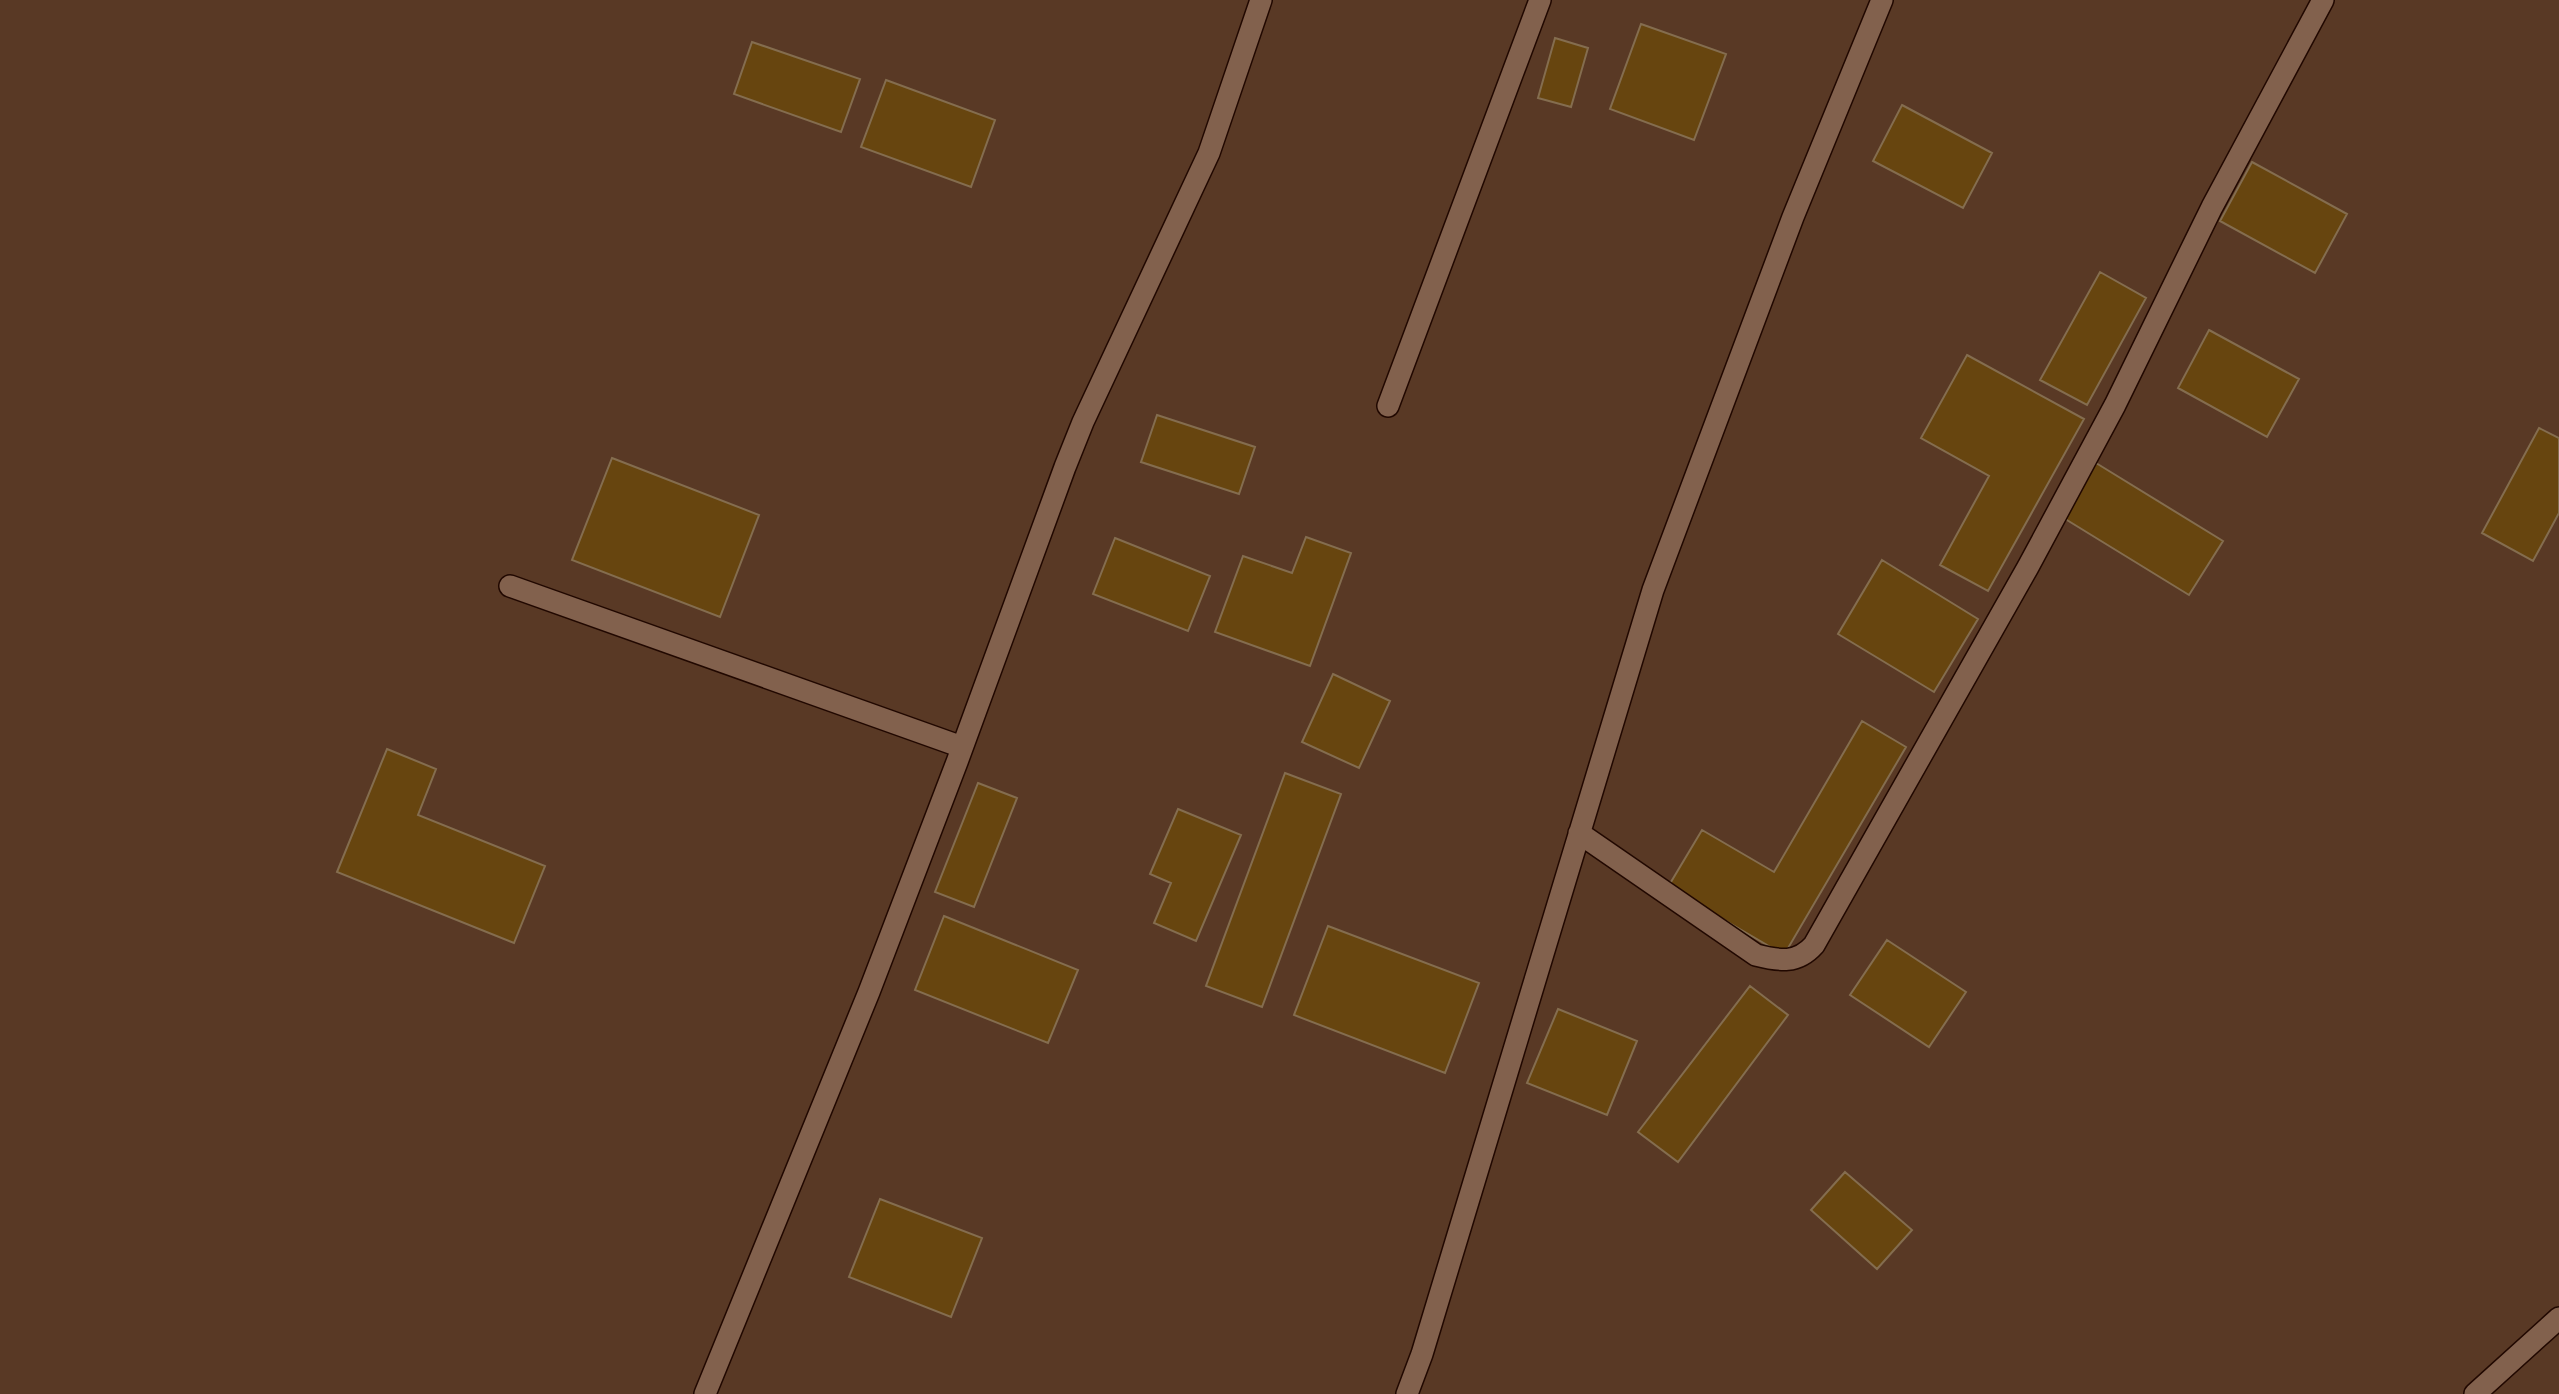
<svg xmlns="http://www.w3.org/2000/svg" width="2559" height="1394" viewBox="0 0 2559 1394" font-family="'IBM Plex Sans',sans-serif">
<rect width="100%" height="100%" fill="#3c200c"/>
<!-- green -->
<path fill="#593925" d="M0 0H2559V1394H0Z"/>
<!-- building -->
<path fill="#67450f" stroke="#846d4f" stroke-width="2" d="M1641 24 1726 54 1694 140 1610 109Z
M1555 38 1588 48 1571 107 1538 98Z
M752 42 860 79 841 132 734 94Z
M886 80 995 120 971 187 861 147Z
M1902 105 1992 153 1963 208 1873 161Z
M2252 162 2347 214 2315 273 2220 221Z
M2100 272 2146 298 2087 405 2040 380Z
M2209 330 2299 379 2267 437 2178 388Z
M1967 355 2084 419 1988 591 1940 565 1989 476 1921 438Z
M1157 415 1255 447 1239 494 1141 462Z
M2539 428 2559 438V513L2533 561 2482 533Z
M612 458 759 515 720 617 572 560Z
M2096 463 2223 541 2189 595 2062 517Z
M1306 537 1351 553 1310 666 1215 632 1243 556 1292 573Z
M1115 538 1210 576 1188 631 1093 594Z
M1882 560 1978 619 1934 692 1838 634Z
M1333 674 1390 701 1359 768 1302 742Z
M1862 721 1906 747 1784 955 1668 887 1702 830 1774 872Z
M387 749 436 769 418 815 545 866 514 943 337 872Z
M1285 773 1341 794 1262 1007 1206 986Z
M978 783 1017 798 974 907 935 892Z
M1178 809 1241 835 1196 941 1154 923 1171 883 1150 874Z
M944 916 1078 970 1048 1043 915 990Z
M1328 926 1479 983 1445 1073 1294 1015Z
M1887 940 1966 992 1929 1047 1850 995Z
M1750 986 1788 1015 1678 1162 1638 1132Z
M1558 1009 1637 1041 1607 1115 1527 1083Z
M1845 1172 1912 1230 1877 1269 1811 1210Z
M880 1199 982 1238 951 1317 849 1277Z"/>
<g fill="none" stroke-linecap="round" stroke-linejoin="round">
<!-- minor casing -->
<g stroke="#210800" stroke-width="24">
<path id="minor" d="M1388 406 1540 0
M510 586 962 747
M1579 833 1756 955C1780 961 1797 964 1814 945L2028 567 2115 405 2212 207 2323 0
M705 1394 869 992 957 762 1065 467 1083 422 1209 153 1261 0
M1407 1394 1422 1354 1653 590 1793 217 1882 0
M2475 1394 2559 1318"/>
</g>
<!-- minor -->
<use href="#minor" stroke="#82614d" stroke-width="21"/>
</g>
</svg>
